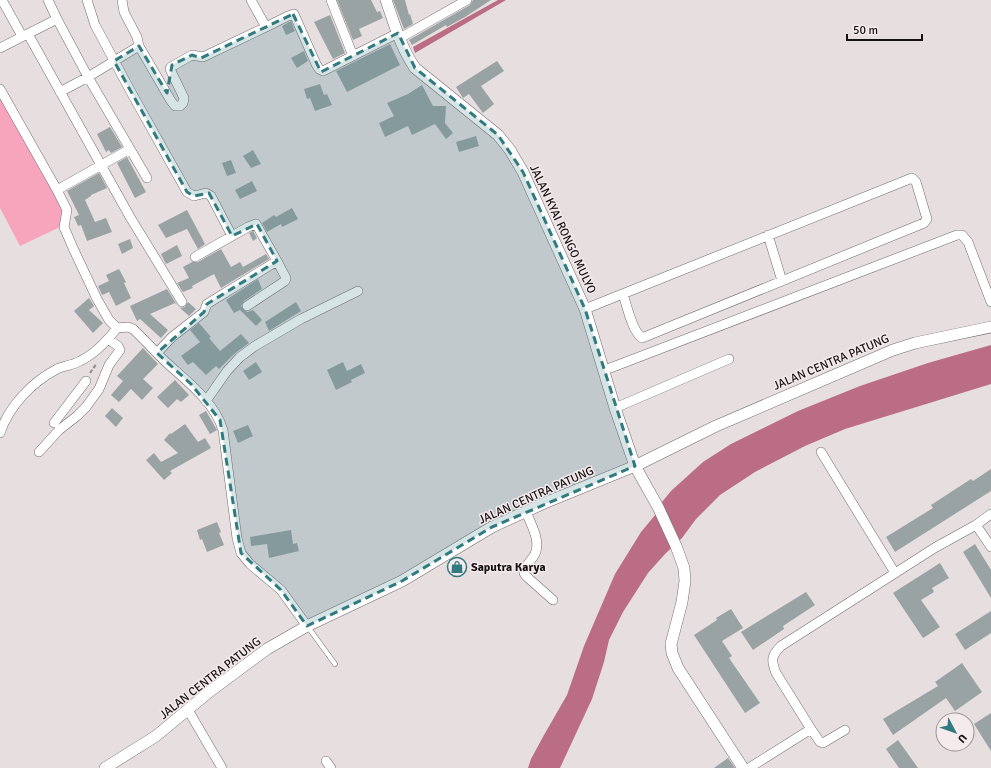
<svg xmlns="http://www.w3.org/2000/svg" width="991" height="768" viewBox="0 0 991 768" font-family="Signika,sans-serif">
<rect width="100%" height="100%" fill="#e7dee0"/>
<!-- green -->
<path fill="#f7a5bd" d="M0 93 64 209 62 226 20 246 0 208Z"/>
<!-- water -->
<path fill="#bb6d85" d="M498 0H506L415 53 413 47Z
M991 345V384L845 429 805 446 755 472 720 495 696 519 682 538 665 554 648 573 623 612 609 640 604 662 592 699 560 768H528L531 759 544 735 567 695 584 646 615 574 641 532 661 508 662 502 671 491 703 462 731 444 798 411 860 386 928 363Z"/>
<!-- building -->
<path fill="#9aa3a4" d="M337 0H371L377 12 380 11 383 18 359 29 362 36 353 40Z
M393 0H405L409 15 410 14 413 24 404 29Z
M473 0H491L465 17 447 27 446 25 412 45 409 40 470 5Z
M330 15 345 53 333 59 314 22Z
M291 21 295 31 286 35 282 26Z
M390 44 400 65 347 92 336 71Z
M304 51 308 61 297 68 291 58Z
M497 61 504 71 481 86 494 104 483 113 469 94 463 98 456 87Z
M320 84 324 95 327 94 332 105 315 111 310 98 307 99 304 89Z
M422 85 433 106H446L445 123 453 133 446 139 435 124 412 135 408 126 385 137 379 123 394 116 387 103 408 94Z
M110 127 122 147 111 153 109 150 106 152 97 134Z
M476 136 479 146 459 152 456 142Z
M253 150 261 164 251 168 243 156Z
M127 157 146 192 135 198 117 163Z
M231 160 236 173 227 176 222 163Z
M99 173 107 188 91 195V196L85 200 95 222 106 218 112 232 87 241 81 225 78 226 74 217 79 215 67 191Z
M252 181 257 191 240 199 235 190Z
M292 208 298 219 282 227 281 224 267 232 262 223 274 215 276 217Z
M187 210 205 244 198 249 187 229 166 238 158 225Z
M253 231 257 238 253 241 249 233Z
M130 239 133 248 122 254 118 244Z
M177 245 182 256 166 264 161 254Z
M221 249 231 267 240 262 243 267 266 254 269 259 221 288 214 274 192 286 193 288 183 292 177 283 189 278 183 267 192 262H198Z
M119 269 126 282 124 283 131 298 116 306 109 292 102 295 98 286 109 281 106 275Z
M258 279 262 289 244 301 241 306 245 311 248 312 253 310 262 320 256 326 240 310 234 313 226 300Z
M167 289 177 305 175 303 150 314 168 330 161 338 140 319 137 321 130 306Z
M89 298 94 306 89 310 103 323 93 333 74 311Z
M188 302 196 309 189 316 180 308 185 307Z
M296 302 301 311 269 331 265 322Z
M199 323 211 337 209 338 220 351 241 334 249 343 234 354 219 369 216 366 206 375 193 362 188 365 181 356 200 342 190 330Z
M143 348 158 364 143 379 153 388 142 400 131 389 119 402 111 395 123 381 117 376Z
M256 362 262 372 249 380 243 371Z
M343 362 347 371 361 364 365 373 351 380 352 382 336 390 327 370Z
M175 380 189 395 181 402 177 399 168 408 157 397Z
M112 408 123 418 116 427 105 416Z
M206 411 217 430 210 434 199 415Z
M185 424 198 442 205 438 211 448 170 471 172 473 164 480 146 460 154 453 161 462 178 453 164 440 170 433 171 434Z
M248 425 253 436 238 443 233 431Z
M991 469V491L895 552 886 537 933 508 931 505 971 479 973 481Z
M217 522 221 532 219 533 224 545 207 552 202 539 200 540 197 530Z
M291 530 293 544 297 543 299 551 269 558 267 544 251 546 250 537Z
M975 544 991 570V598L963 552Z
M940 563 949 578 932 588 934 592 921 600 940 627 923 638 893 593Z
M806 592 815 605 783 626 784 629 753 650 741 632Z
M731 609 743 628 722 641 732 656 729 658 760 703 745 713 694 635 717 620 716 618Z
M991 611V633L965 650 955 634Z
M962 663 982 692 955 711 946 698 893 735 883 719 938 686 935 682Z
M991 713V751L974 724Z
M898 740 918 768H899L886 749Z
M728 758 735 768H714Z"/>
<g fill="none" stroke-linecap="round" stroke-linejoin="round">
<!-- service casing -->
<g stroke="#746b6d" stroke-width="5.5">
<path id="service" d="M308 627 335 664"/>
</g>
<!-- minor casing -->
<g stroke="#746b6d" stroke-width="10">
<path id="minor" d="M2 0 22 36
M87 0 95 25 131 92 187 192 194 196 206 193 211 196 232 236
M331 0 353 56
M57 19 88 77 147 178
M266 27 288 16 294 14 316 64 319 69 323 71 398 33
M28 34 130 217 182 302
M400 38 467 0
M139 46 171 101 175 106H180L183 103 184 98 170 69 171 67 192 55 203 57 266 27 251 0
M0 48 57 19 48 0
M0 89 57 190 67 210 64 227 73 248 97 299 109 320 117 328 128 327 133 329C145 340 156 353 168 364 189 383 215 403 223 430L237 538 241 553 250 564 281 590 307 626
M60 92 88 77 139 46 137 37 124 12 122 0
M57 190 130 149
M768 235 782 281
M247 306 285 281 286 278 277 261
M585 309 912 178 916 182 927 219 924 223 642 338C632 331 627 306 623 294
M157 353 172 337 204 312 207 304 277 261 256 224 248 227 195 257
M605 370 957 235H962L968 242 991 302
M206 401 227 371 240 357 255 346 301 319 358 291
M615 408 729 359
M54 423 86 381
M0 433C9 406 32 382 57 369 64 366 73 365 80 361 95 354 107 341 117 328
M39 452 59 430 77 416 86 407 99 389 109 365 120 350 118 346 108 339
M821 452 895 573
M526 512C531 524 541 541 535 554 532 560 525 565 524 573L526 576 553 600
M976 525 991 547
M188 710 222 768
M811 729 776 673C771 660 771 656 781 646L936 547 976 525 991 514
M326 761 331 768
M749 768 811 729 820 742 823 743 845 730"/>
</g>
<!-- tertiary casing -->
<g stroke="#746b6d" stroke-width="12">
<path id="tertiary" d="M386 0C394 23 401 48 415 68L498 135 510 150 523 172 585 309 615 408 635 466 658 507 676 546 684 568 685 581 682 602 671 644 672 653 678 668 743 768
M105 768 156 736 209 692 267 649 307 626 402 581 492 527 542 504 635 466 716 426 893 350 915 343 991 327"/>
</g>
<!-- path -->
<path stroke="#90898b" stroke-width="2" stroke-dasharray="4 2" stroke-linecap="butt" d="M90 373 97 363"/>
<!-- service -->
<use href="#service" stroke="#fff" stroke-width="4.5"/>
<!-- minor -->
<use href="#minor" stroke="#fff" stroke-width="9"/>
<!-- tertiary -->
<use href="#tertiary" stroke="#fff" stroke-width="11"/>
</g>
<!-- marked area -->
<path fill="#317a7f" fill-opacity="0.2" stroke="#317a7f" stroke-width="3" stroke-dasharray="8 5" stroke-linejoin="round" d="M293 14 321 72 398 33 415 68 498 135 523 172 585 309 635 466 492 527 402 581 307 626 281 590 241 553 220 420 191 384 157 353 204 312 207 304 277 261 257 224 232 236 209 193 194 196 187 192 114 61 139 46 167 93 172 65 192 55 201 58Z"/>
<!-- icons -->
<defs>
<g id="shop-ring" transform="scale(1)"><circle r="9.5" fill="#f5ebed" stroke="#317a7f" stroke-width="1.5"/><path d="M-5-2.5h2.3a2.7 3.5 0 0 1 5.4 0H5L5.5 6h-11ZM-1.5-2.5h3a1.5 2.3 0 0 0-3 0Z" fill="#317a7f"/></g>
</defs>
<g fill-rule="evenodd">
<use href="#shop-ring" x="457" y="567"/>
</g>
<g text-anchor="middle" stroke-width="3" stroke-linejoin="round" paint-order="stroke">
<!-- street labels -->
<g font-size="12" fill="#161213" stroke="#f5ebed">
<text transform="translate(563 229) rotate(65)" y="4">JALAN KYAI RONGO MULYO</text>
<text transform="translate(831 362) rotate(-23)" y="4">JALAN CENTRA PATUNG</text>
<text transform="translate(536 495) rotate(-24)" y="4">JALAN CENTRA PATUNG</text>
<text transform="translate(210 678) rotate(-38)" y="4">JALAN CENTRA PATUNG</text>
</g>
<!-- poi labels -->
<g font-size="12" font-weight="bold" fill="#161213" stroke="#f5ebed" text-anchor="start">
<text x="471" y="571">Saputra Karya</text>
</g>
</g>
<!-- north arrow -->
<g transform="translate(955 732) rotate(131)"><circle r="19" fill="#f5ebed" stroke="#9c9496"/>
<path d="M0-3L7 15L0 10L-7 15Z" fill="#317a7f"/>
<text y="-6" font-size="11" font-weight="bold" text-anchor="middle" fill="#161213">U</text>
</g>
<!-- scale -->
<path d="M847 34v6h75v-6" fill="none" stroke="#161213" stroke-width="2"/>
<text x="853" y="34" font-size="12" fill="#161213" stroke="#f5ebed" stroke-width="3" paint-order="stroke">50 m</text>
</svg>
